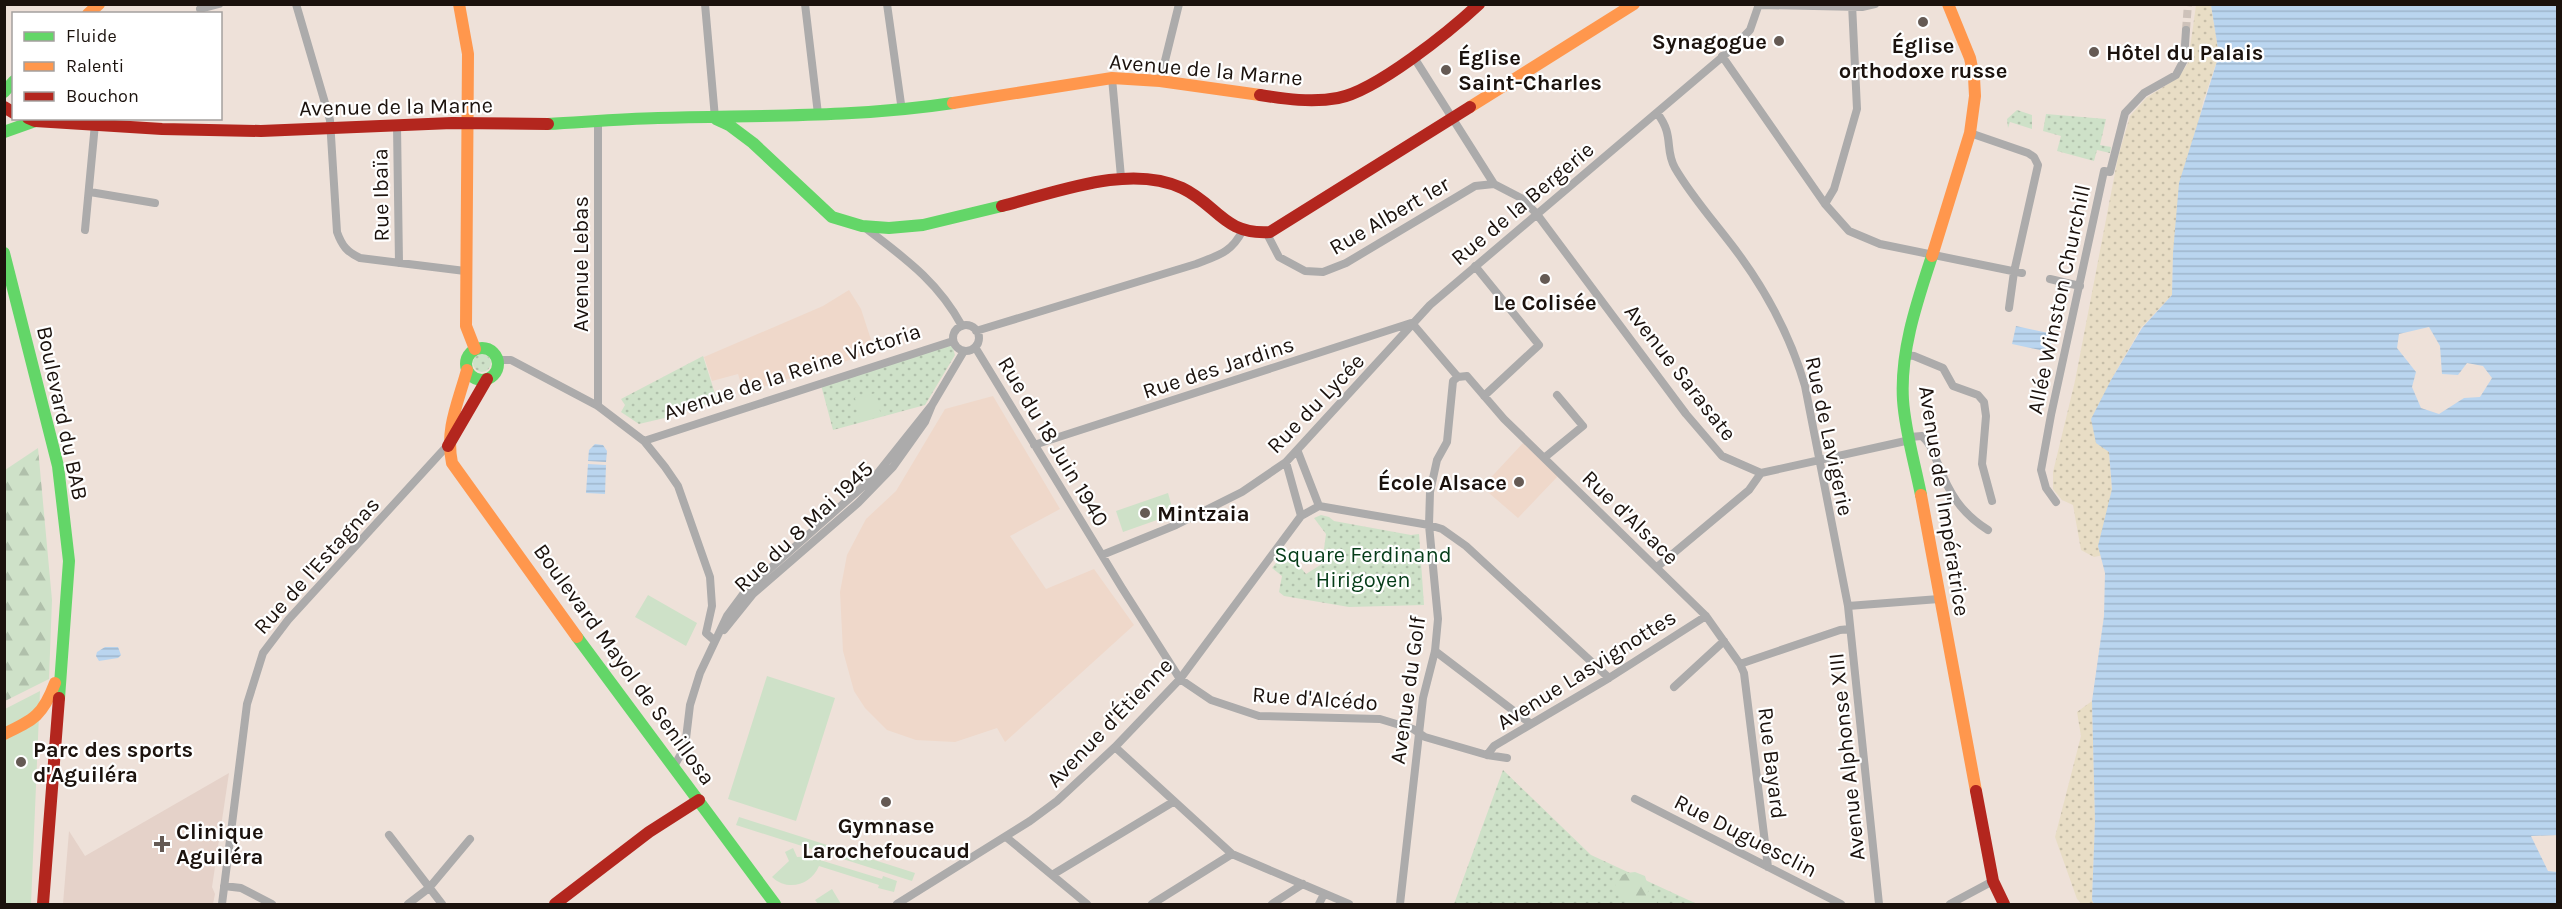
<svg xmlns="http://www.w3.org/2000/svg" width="2562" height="909" viewBox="0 0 2562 909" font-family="Karla,sans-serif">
<defs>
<pattern id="grass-dots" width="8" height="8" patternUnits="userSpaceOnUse" patternTransform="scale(1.5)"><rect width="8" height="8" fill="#cee1c8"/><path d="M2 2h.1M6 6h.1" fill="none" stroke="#b0c0ab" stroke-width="1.8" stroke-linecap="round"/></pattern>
<pattern id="forest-firs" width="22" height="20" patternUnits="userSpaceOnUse" patternTransform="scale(1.5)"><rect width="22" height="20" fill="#cee1c8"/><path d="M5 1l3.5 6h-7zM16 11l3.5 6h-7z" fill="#b0c0ab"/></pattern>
<pattern id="sand-dots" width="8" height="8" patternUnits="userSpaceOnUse" patternTransform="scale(1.5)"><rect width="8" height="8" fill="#e8ddc5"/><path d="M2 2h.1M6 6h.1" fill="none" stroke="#c6bda8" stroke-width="1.8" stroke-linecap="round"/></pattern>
<pattern id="water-rules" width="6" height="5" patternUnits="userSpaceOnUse" patternTransform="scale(1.5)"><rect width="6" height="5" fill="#bad5ef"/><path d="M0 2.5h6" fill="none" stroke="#9fb6cc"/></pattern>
</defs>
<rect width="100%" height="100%" fill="#eee1d9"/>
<!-- built -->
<path fill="#efd8ca" d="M849 290 861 309 875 352 744 393 738 374 712 381 704 357 823 306Z
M993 396 1060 509 1010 536 1046 589 1094 569 1134 625 1005 742 997 728 955 742 916 740 887 730 865 708 854 691 843 651 840 592 847 555 866 519 896 491 945 409Z
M1523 443 1558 476 1518 518 1482 487Z"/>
<!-- medical -->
<path fill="#e5d2c9" d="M229 773 212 887 215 894 213 904H63L69 831 85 856Z"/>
<!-- grass -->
<path fill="url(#grass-dots)" d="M2017 110 2032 115V129L2010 122 2008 128 2007 119Z
M2046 114 2106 119 2100 145 2111 147 2110 153 2097 150 2094 161 2057 151 2061 136 2043 131Z
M952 345 955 355 925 405 833 430 821 385Z
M473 363a9 9 0 1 1 18 0a9 9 0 1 1-18 0Z
M703 356 717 400 673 416 639 424 621 412 625 405 621 399Z
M1321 515 1329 517 1334 521 1411 535 1419 534 1424 605 1349 607 1284 596 1279 592 1282 576 1272 568 1283 555 1293 558 1306 574 1322 564 1326 534 1314 518Z
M1503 770 1591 855 1697 904H1454Z"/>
<!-- forest -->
<path fill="url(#forest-firs)" d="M38 448 52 600 49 679 5 701V470Z
M1635 872 1645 876 1649 890 1646 895 1647 900 1660 899 1668 904H1627C1619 895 1615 892 1615 880L1626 873Z"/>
<!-- sand -->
<path fill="url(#sand-dots)" d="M2196 5H2211L2219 55 2203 102 2173 253 2172 295 2141 328 2111 380 2109 452 2112 489 2113 553 2094 557 2081 550 2073 505 2062 500 2053 489V472L2075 381 2118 157 2130 116 2146 98 2179 77 2188 63Z
M2092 701 2095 821 2092 900 2094 904H2082L2077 899 2055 837 2081 736 2077 712Z"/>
<!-- pitch -->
<path fill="#cee1c8" d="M876 393 881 416 860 422 855 398Z
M1168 493 1174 514 1123 532 1116 511Z
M648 595 697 623 686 646 635 617Z
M767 676 835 698 796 821 728 799Z
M40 691 31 904H5V709Z
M739 817 915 873 912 881 736 825Z
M793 848 797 857 820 856V860L882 879 883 876 897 881 894 892 878 888 879 885 819 866C811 885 788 892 772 877L789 861 785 852Z
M832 889 841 904H818L815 900Z"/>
<!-- water -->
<path fill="url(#water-rules)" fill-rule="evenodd" d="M2211 5H2557L2558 835 2531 836 2548 871 2557 872V904H2094L2092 900 2095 821 2092 701 2104 616 2105 573 2098 546 2112 489 2109 452 2096 443 2091 419 2111 380 2142 328 2172 295 2173 253 2179 183 2219 55ZM2429 327 2440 346 2442 374 2458 375 2467 363 2483 366 2492 378 2480 397 2464 398 2439 414 2421 408 2412 387 2416 372 2397 348 2399 334Z
M2016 326 2053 334 2049 352 2012 344Z
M595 444 603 445 607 451 606 462 588 461 589 450Z
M588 464 606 465 605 494 586 493Z
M105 647H118L121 655 118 658 99 661 96 656 97 652Z"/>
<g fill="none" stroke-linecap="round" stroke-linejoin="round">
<!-- street-tunnel -->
<path stroke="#cec2ba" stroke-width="8" stroke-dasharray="8 4" stroke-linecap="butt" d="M2186 30 2188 4"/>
<!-- street -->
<path stroke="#acabab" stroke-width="8" d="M296 4 330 120 337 232C342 246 347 252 360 258L465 271
M705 4 715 118
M805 4 818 114
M887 4 902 111
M1759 5 1862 7 1875 4
M200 9 219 4
M1413 56 1494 184
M1722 56 1825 204 1849 231 1880 244 2022 273
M1112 78 1121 177
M1160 81 1179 4
M1657 113C1675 136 1664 149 1675 168 1693 199 1719 227 1740 256 1769 296 1791 338 1805 386L1848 606 1879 904
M397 126 399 263
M1970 133 2028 153 2034 157 2038 165 2014 272 2009 308
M90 192 155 203
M1825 204 1834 189 1857 109 1852 4
M863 226C903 257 937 280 962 326
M85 230 95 124
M1266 232 1279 257 1305 271 1323 272 1346 263 1475 186 1494 184 1521 198 1536 213 1686 414 1722 456 1761 473 1910 440
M1475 266 1539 345 1484 396
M2050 279 2080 286
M1412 323 1458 377
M953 338a13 13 0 1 1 26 0a13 13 0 1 1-26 0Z
M976 331 1196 264C1219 255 1231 253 1243 230
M975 347 1122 588 1180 679 1211 700 1259 716 1380 719 1413 729 1425 737 1487 755 1507 758
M1905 355 1914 356 1943 368 1953 386 1978 395 1984 402 1986 416 1982 464 1992 501
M498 360H511L598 406 644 441 665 467 678 486 710 577 712 606 706 633 715 641
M1458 377 1467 376 1504 419 1706 616 1740 664 1744 673 1768 867
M598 406V123
M1910 437 1922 436C1932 445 1933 453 1938 464 1949 493 1961 513 1988 530
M644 441 953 341
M1034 445 1411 323
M1298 452 1319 506
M1544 458 1583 426 1557 395
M1286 462 1301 516
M2056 502 2046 488 2041 470 2051 415 2104 171 2110 172 2125 113 2144 93 2176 75 2184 60 2186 30
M1319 506 1429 525 1442 529 1466 546 1609 678
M1102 555 1176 525 1242 492 1286 462 1430 305 1734 47 1750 30 1759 4
M1657 567 1749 490 1761 473
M1848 606 1939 599
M724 630 753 594 858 503 893 467 925 422 932 405 964 351
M1435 651 1531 724
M1740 664 1840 630 1850 629
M1674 687 1724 641
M1115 747 1232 854 1349 904
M1487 755 1494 746 1609 678 1706 616
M673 768 685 747 690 705 700 673 727 616 747 589 877 474 932 405
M1635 799 1841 904
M389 835 442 904
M1006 837 1087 904
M1052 875 1173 802
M224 886 241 888 272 904
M222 904 247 704 263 653 288 620 447 446
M408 904 429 888 470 839
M897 904 1030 821 1057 801 1115 747 1180 679 1301 516 1319 506
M1152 904 1232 854
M1272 904 1303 884
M1319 904 1324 894
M1400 904 1423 698 1435 651 1438 619 1429 525 1430 492 1437 460 1447 442 1453 381 1458 377
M1950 904 1993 881"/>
<!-- fast -->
<path stroke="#63d668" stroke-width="12" d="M4 92 14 81
M716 119 729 125 753 143 832 217 862 226 889 228 923 225 1002 206
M548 124C585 122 621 119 658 118 756 115 855 118 953 103
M4 132 35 121
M4 253 58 466 69 561 59 698
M466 364a16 16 0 1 1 32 0a16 16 0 1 1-32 0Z
M1921 495C1915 464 1905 431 1903 400 1900 351 1917 302 1932 256
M577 637 775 904"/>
<!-- slow -->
<path stroke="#ff974d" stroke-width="12" d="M459 4 468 54 466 326 475 349
M88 14 99 4
M953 103 1112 78 1160 81 1260 95
M1470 107 1634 4
M1932 256 1970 133 1975 96 1974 77 1970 58 1948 4
M467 370C458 403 445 429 452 463L577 637
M1921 495 1976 791
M4 734C34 720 43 715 55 683"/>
<!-- jam -->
<path stroke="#b3261e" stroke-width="12" d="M1260 95C1285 99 1312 103 1338 98 1376 91 1450 31 1479 4
M4 107 14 113
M28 118 35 121 162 129 261 131 452 123 548 124
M1002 206C1055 193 1129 163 1182 188 1218 205 1223 235 1270 232L1470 107
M448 446 487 379
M1976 791 1993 881 2004 904
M43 904 59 698
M555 904 649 832 699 800"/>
</g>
<!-- markers -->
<g fill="#655a54" stroke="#fff" stroke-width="2">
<circle cx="1923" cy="22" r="6"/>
<circle cx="1779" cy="41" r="6"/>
<circle cx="2094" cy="52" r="6"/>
<circle cx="1446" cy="70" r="6"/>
<circle cx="1545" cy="279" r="6"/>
<circle cx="1519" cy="482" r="6"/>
<circle cx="1145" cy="513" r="6"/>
<circle cx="21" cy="762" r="6"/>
<circle cx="886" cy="802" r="6"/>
<path d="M159 835h6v6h6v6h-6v6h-6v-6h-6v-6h6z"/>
</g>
<g text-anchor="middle" stroke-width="4.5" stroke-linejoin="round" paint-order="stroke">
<!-- poi labels -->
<g font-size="22" font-weight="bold" fill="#1b120d" stroke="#fff" text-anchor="start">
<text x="1767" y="49" text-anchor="end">Synagogue</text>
<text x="1923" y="53" text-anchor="middle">Église<tspan x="1923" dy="25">orthodoxe russe</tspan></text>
<text x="2106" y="60">Hôtel du Palais</text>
<text x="1458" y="65">Église<tspan x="1458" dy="25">Saint-Charles</tspan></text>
<text x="1545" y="310" text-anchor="middle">Le Colisée</text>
<text x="1507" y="490" text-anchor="end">École Alsace</text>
<text x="1157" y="521">Mintzaia</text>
<text x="33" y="757">Parc des sports<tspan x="33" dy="25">d'Aguiléra</tspan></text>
<text x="886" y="833" text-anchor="middle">Gymnase<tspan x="886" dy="25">Larochefoucaud</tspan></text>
<text x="176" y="839">Clinique<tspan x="176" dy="25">Aguiléra</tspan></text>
</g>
<!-- street labels -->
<g font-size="22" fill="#1b120d" stroke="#fff">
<text transform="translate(1206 69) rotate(5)" y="8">Avenue de la Marne</text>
<text transform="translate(396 106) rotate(-1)" y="8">Avenue de la Marne</text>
<text transform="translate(380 195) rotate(-91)" y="8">Rue Ibaïa</text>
<text transform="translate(1522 203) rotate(-40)" y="8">Rue de la Bergerie</text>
<text transform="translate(1389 215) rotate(-30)" y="8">Rue Albert 1er</text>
<text transform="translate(580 264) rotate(-90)" y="8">Avenue Lebas</text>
<text transform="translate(2058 299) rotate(-78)" y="8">Allée Winston Churchill</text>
<text transform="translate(1218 367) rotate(-18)" y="8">Rue des Jardins</text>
<text transform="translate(792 371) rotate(-18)" y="8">Avenue de la Reine Victoria</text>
<text transform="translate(1681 372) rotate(52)" y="8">Avenue Sarasate</text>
<text transform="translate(1315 403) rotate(-46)" y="8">Rue du Lycée</text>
<text transform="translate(63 413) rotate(78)" y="8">Boulevard du BAB</text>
<text transform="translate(1830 436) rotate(78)" y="8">Rue de Lavigerie</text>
<text transform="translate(1054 441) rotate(59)" y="8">Rue du 18 Juin 1940</text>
<text transform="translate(1945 501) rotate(81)" y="8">Avenue de l'Impératrice</text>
<text transform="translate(1631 517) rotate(44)" y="8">Rue d'Alsace</text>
<text transform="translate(803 526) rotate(-43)" y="8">Rue du 8 Mai 1945</text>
<text transform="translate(316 565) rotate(-48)" y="8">Rue de l'Estagnas</text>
<text transform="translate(625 664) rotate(54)" y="8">Boulevard Mayol de Senillosa</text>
<text transform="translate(1586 669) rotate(-32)" y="8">Avenue Lasvignottes</text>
<text transform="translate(1407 690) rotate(-82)" y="8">Avenue du Golf</text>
<text transform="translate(1315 698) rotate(4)" y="8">Rue d'Alcédo</text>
<text transform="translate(1109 722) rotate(-46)" y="8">Avenue d'Étienne</text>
<text transform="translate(1846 757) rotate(-96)" y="8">Avenue Alphonse XIII</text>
<text transform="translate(1773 763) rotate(83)" y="8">Rue Bayard</text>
<text transform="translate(1746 835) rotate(27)" y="8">Rue Duguesclin</text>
</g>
<!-- park labels -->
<g font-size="22" fill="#053c18" stroke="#fff">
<text x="1363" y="562">Square Ferdinand<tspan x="1363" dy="25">Hirigoyen</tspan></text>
</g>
</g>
<!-- border -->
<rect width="2562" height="909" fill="none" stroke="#1b120d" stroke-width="12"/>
<!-- legend -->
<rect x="12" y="12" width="210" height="108" fill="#ffffff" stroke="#a4a09e" stroke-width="1.5"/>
<rect x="24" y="32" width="30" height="9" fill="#63d668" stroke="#a4a09e" stroke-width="1.5"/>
<text x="66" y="42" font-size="18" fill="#1b120d">Fluide</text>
<rect x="24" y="62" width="30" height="9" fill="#ff974d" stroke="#a4a09e" stroke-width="1.5"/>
<text x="66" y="72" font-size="18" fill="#1b120d">Ralenti</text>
<rect x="24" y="92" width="30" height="9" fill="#b3261e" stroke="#a4a09e" stroke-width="1.5"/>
<text x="66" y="102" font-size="18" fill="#1b120d">Bouchon</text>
</svg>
